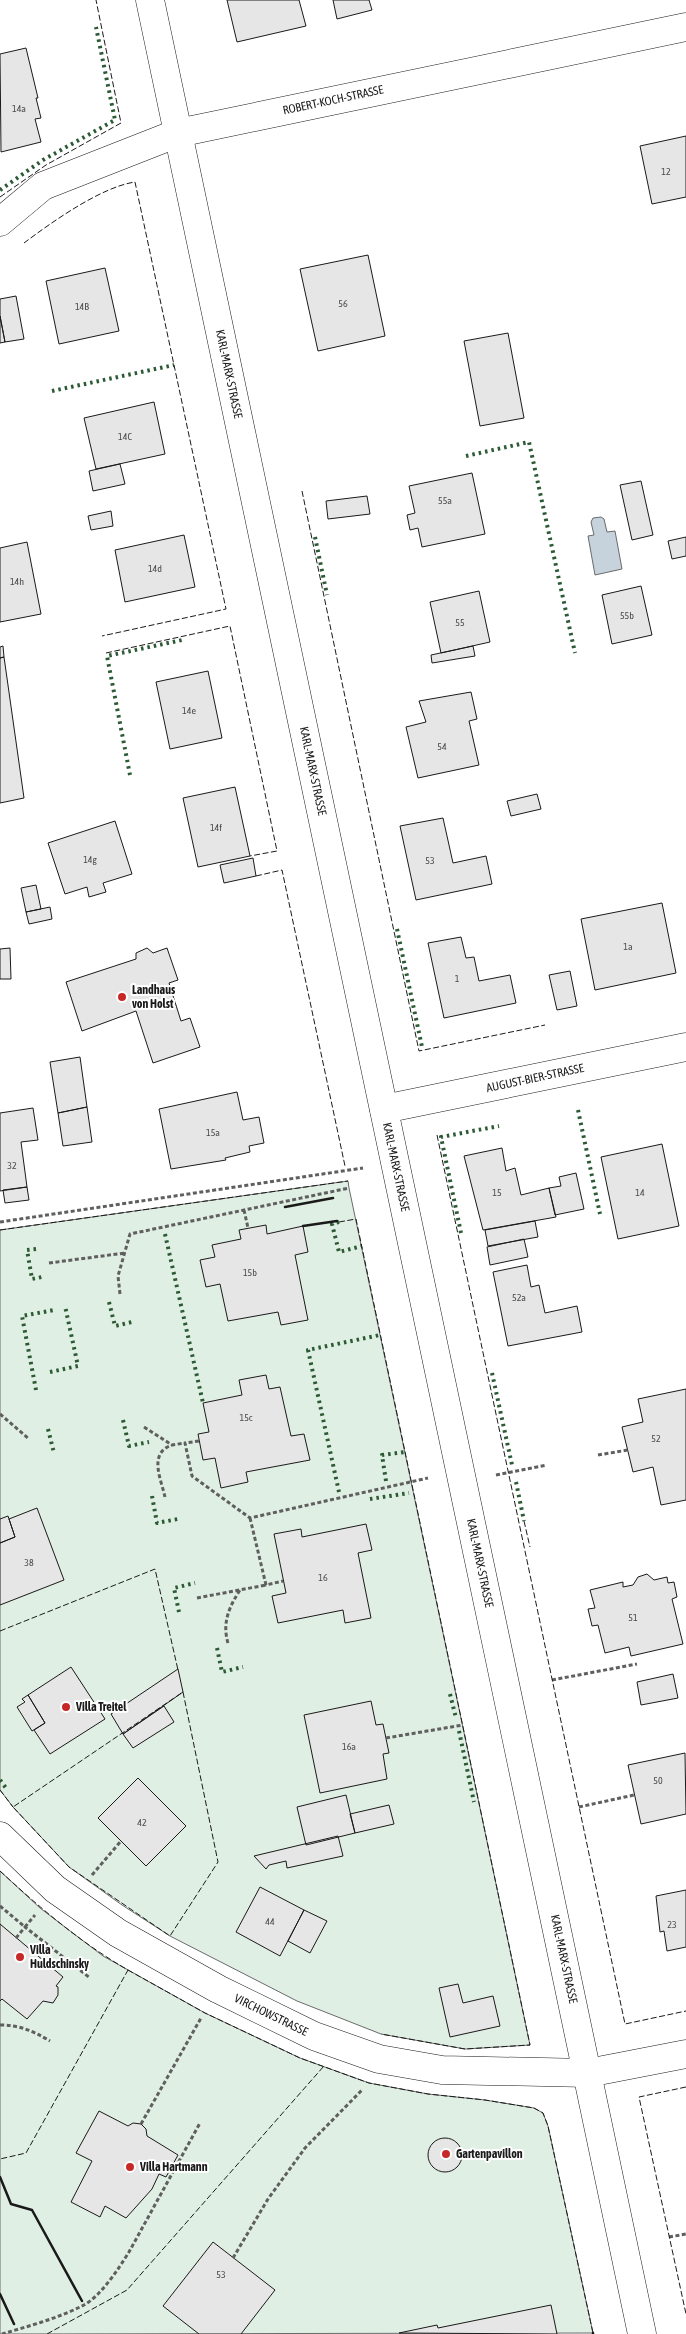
<svg xmlns="http://www.w3.org/2000/svg" width="686" height="2334" viewBox="0 0 686 2334" font-family="'Asap Condensed',sans-serif">
<rect width="100%" height="100%" fill="#fff"/>
<!-- green -->
<path fill="#e0efe3" stroke="#6a6a6a" d="M348 1181 349 1188 530 2045 465 2049 381 2034 297 2001 170 1936 122 1905 69 1867 13 1807 0 1790V1230Z
M0 1871 40 1908 103 1956 205 2013 300 2058 369 2083 428 2094 485 2100 534 2108 543 2113 548 2126 593 2333 0 2334Z"/>
<!-- water -->
<path fill="#c6d2dc" stroke="#6a6a6a" d="M601 517 604 519 607 532 615 531 622 569 595 575 588 536 594 535 591 522 593 518Z"/>
<!-- building -->
<path fill="#e6e6e6" stroke="#1a1a1a" d="M227 0H299L306 26 237 42Z
M333 0H369L372 10 337 19Z
M26 48 38 98H36L41 118 35 119 41 142 1 152 0 54Z
M686 136V197L652 204 640 146Z
M368 255 385 336 318 351 300 269Z
M105 268 119 331 59 344 46 281Z
M16 296 24 339 5 342 0 316V299Z
M0 316 5 342 0 343Z
M508 333 524 418 480 426 464 341Z
M154 402 165 454 96 469 84 418Z
M120 464 125 484 93 491 89 471Z
M472 473 485 534 422 547 418 528 410 530 407 515 415 513 409 486Z
M641 481 653 535 632 540 620 485Z
M367 496 370 514 328 519 326 501Z
M111 511 113 526 91 530 88 516Z
M184 535 195 587 125 602 115 550Z
M686 537V556L672 559 668 541Z
M27 542 41 614 0 622V548Z
M641 586 652 635 612 644 602 595Z
M479 591 490 642 441 653 430 602Z
M3 646 4 657 0 658V647Z
M473 646 475 656 432 663 431 655Z
M4 657 24 798 0 803V658Z
M208 671 222 738 170 749 156 682Z
M471 692 477 719 469 721 479 765 418 778 406 727 426 722 419 701Z
M235 787 250 856 198 867 183 798Z
M537 794 541 809 511 816 507 801Z
M443 818 453 863 486 856 492 884 416 900 400 826Z
M115 821 132 874 103 883 106 892 89 897 87 887 65 894 48 843Z
M253 858 256 876 224 883 220 865Z
M36 885 41 909 26 912 21 888Z
M662 903 676 973 595 990 581 919Z
M50 907 52 919 29 924 26 912Z
M461 937 466 958 474 957 479 981 510 975 516 1003 444 1018 428 943Z
M10 948 11 979H0V949Z
M147 948 153 953 167 948 178 980 169 983 181 1021 190 1018 200 1047 153 1063 136 1011 82 1031 66 982 136 959V953Z
M570 971 577 1006 557 1010 549 975Z
M80 1057 87 1107 58 1113 50 1062Z
M237 1092 243 1120 259 1117 264 1143 249 1146 250 1152 225 1158 226 1160 171 1169 159 1109Z
M87 1107 92 1142 63 1146 58 1113Z
M33 1108 38 1140 21 1142 27 1187 0 1191V1113Z
M662 1144 679 1226 618 1239 601 1157Z
M502 1148 506 1171 515 1168 521 1195 549 1188 556 1217 483 1230 464 1156Z
M576 1173 584 1209 555 1215 549 1188 561 1186 559 1177Z
M27 1187 29 1200 5 1203 3 1190Z
M535 1221 538 1237 488 1246 485 1230Z
M266 1225 267 1234 303 1226 308 1252 295 1255 308 1320 281 1325 278 1312 228 1321 220 1284 206 1287 200 1260 215 1257 212 1245 241 1239 239 1230Z
M524 1239 528 1257 490 1265 487 1247Z
M527 1265 531 1287 539 1285 545 1313 577 1306 582 1332 508 1346 493 1272Z
M266 1375 269 1389 280 1387 291 1436 304 1434 310 1460 246 1472 248 1482 221 1488 215 1458 203 1460 198 1434 209 1432 203 1403 242 1395 239 1380Z
M686 1389V1500L661 1505 653 1467 633 1472 622 1427 643 1422 638 1399Z
M37 1508 64 1580 0 1605V1543L15 1537 9 1519Z
M8 1516 15 1537 0 1543V1519Z
M366 1524 372 1550 358 1553 371 1618 345 1623 343 1610 278 1623 272 1596 286 1593 274 1534 301 1529 302 1537Z
M647 1574 654 1580 667 1577 668 1583 674 1582 677 1597 672 1599 683 1644 631 1656 629 1647 605 1653 598 1625 592 1626 588 1609 595 1608 590 1590 623 1582V1587L633 1585 638 1577Z
M71 1667 105 1719 50 1754 34 1730 45 1723 28 1695Z
M178 1669 183 1692 123 1734 111 1714Z
M673 1674 678 1698 641 1705 637 1682Z
M28 1695 45 1723 32 1731 17 1707 25 1702 22 1699Z
M371 1701 376 1725 383 1724 389 1753 383 1754 387 1779 320 1793 304 1715Z
M164 1706 174 1722 133 1748 123 1734Z
M685 1753 686 1814 641 1824 628 1765Z
M138 1778 186 1826 146 1866 98 1818Z
M346 1795 355 1833 306 1845 297 1807Z
M389 1805 394 1824 355 1833 350 1814Z
M338 1836 343 1856 287 1868 286 1861 269 1865 266 1869 254 1856Z
M260 1887 304 1910 280 1956 236 1932Z
M686 1890V1947L667 1951 664 1931 660 1932 656 1896Z
M304 1910 327 1921 310 1953 288 1941Z
M0 1924 63 1977 56 1986 58 1987V1995L53 2003 43 2001 27 2019 2 1999 0 2001Z
M458 1984 463 2003 493 1996 500 2026 450 2037 439 1988Z
M99 2111 128 2126 133 2123 141 2124 146 2129 147 2136 178 2155 166 2177 159 2174 152 2189 126 2218 105 2206 100 2217 71 2202 92 2161 76 2153Z
M428 2155a17 17 0 1 1 34 0a17 17 0 1 1-34 0Z
M213 2242 275 2290 241 2334H199L163 2306Z
M551 2305 557 2334 399 2333 437 2325 438 2328Z"/>
<g fill="none" stroke-linecap="round" stroke-linejoin="round">
<!-- minor casing -->
<g stroke="#1a1a1a" stroke-width="29">
<path id="minor" d="M0 222 43 186 178 133 686 27
M384 1109 686 1047
M0 1836 55 1889 118 1933 218 1989 314 2036 379 2059 442 2070 588 2073 686 2054"/>
</g>
<!-- tertiary casing -->
<g stroke="#1a1a1a" stroke-width="29">
<path id="tertiary" d="M150 0 642 2334"/>
</g>
<!-- path -->
<path stroke="#5f5f5f" stroke-width="3" stroke-dasharray="4 2.5" stroke-linecap="butt" d="M244 1210 248 1228
M0 1222 363 1168
M49 1263 125 1253
M120 1294 118 1276 130 1234 349 1188
M0 1414 29 1439
M144 1427 172 1445 185 1443
M199 1441 185 1443 192 1476 250 1518 428 1478
M598 1455 628 1450
M496 1475 547 1465
M165 1497C161 1479 148 1453 172 1445
M250 1518 266 1585 283 1581
M197 1598 266 1585
M228 1643C222 1623 229 1607 240 1590
M552 1680 637 1664
M386 1738 463 1725
M579 1807 634 1795
M92 1875 121 1841
M0 1906 25 1927 35 1915
M16 1938 25 1927 90 1978
M0 2025C20 2025 33 2031 50 2041
M141 2124 201 2018
M669 2237 686 2234
M233 2258 268 2199 305 2148 363 2089
M2 2334C29 2326 59 2318 84 2305 101 2296 119 2268 129 2252L200 2123"/>
<!-- minor -->
<use href="#minor" stroke="#fff" stroke-width="28"/>
<!-- tertiary -->
<use href="#tertiary" stroke="#fff" stroke-width="28"/>
<!-- hedge -->
<path stroke="#2b5a34" stroke-width="4" stroke-dasharray="2.5 4" stroke-linecap="butt" d="M0 190 43 160 115 120 96 27
M52 391 174 365
M466 456 529 442 575 653
M315 537 327 595
M130 775 107 656 182 640
M397 929 422 1047
M578 1110 600 1214
M339 1222 332 1224 339 1252 362 1246
M461 1233 441 1137 499 1126
M165 1234 203 1403
M36 1249 27 1250 32 1279 42 1277
M109 1302 115 1326 132 1322
M50 1372 78 1366 65 1306
M492 1373 512 1465
M36 1390 22 1316 54 1310
M123 1420 129 1446 149 1442
M48 1429 54 1453
M386 1481 382 1455 405 1452
M516 1482 524 1521
M339 1492 308 1350 380 1335
M152 1496 157 1523 178 1519
M370 1499 409 1493
M179 1612 174 1588 195 1583
M217 1648 222 1672 243 1667
M450 1694 456 1718
M459 1731 474 1802
M0 1780 6 1788"/>
<!-- fence -->
<path stroke="#1a1a1a" stroke-width="1" stroke-dasharray="6 2.5" stroke-linecap="butt" d="M0 197 46 165 121 123 96 0
M24 243C52 222 101 187 135 182L226 609 102 636
M302 491 419 1051 545 1025
M106 653 230 626 277 851 250 856
M256 876 282 870 345 1166
M437 1135 625 2024 686 2011
M339 1222 356 1219 530 2045 465 2049 381 2034
M0 1230 348 1181
M524 1521 530 1547
M0 1631 155 1569 178 1670
M183 1692 218 1862 170 1936 69 1867 13 1807Z
M0 1790 13 1807
M0 1871C40 1908 81 1943 128 1970L26 2153 0 2159
M128 1970 205 2013 300 2058 369 2083 428 2094 485 2100 534 2108 543 2113 548 2126 593 2333
M686 2087 639 2097 686 2314
M47 2334 127 2290 324 2066"/>
<!-- wall -->
<path stroke="#1a1a1a" stroke-width="2.5" d="M285 1207 333 1198
M303 1226 337 1221
M0 2177 11 2204 32 2210 82 2301
M0 2294 14 2324
M593 2333V2334"/>
</g>
<!-- markers -->
<g fill="#c62828" stroke="#fff" stroke-width="2">
<circle cx="122" cy="997" r="5"/>
<circle cx="66" cy="1707" r="5"/>
<circle cx="20" cy="1957" r="5"/>
<circle cx="446" cy="2154" r="5"/>
<circle cx="130" cy="2167" r="5"/>
</g>
<g text-anchor="middle" stroke-width="4" stroke-linejoin="round" paint-order="stroke">
<!-- number labels -->
<g font-size="10" fill="#4d4d4d">
<text x="19" y="112">14a</text>
<text x="666" y="175">12</text>
<text x="343" y="307">56</text>
<text x="82" y="310">14B</text>
<text x="125" y="440">14C</text>
<text x="445" y="504">55a</text>
<text x="155" y="572">14d</text>
<text x="17" y="585">14h</text>
<text x="627" y="619">55b</text>
<text x="460" y="626">55</text>
<text x="189" y="714">14e</text>
<text x="442" y="750">54</text>
<text x="216" y="831">14f</text>
<text x="90" y="863">14g</text>
<text x="430" y="864">53</text>
<text x="628" y="950">1a</text>
<text x="457" y="982">1</text>
<text x="213" y="1136">15a</text>
<text x="12" y="1169">32</text>
<text x="497" y="1196">15</text>
<text x="640" y="1196">14</text>
<text x="250" y="1276">15b</text>
<text x="519" y="1301">52a</text>
<text x="246" y="1421">15c</text>
<text x="656" y="1442">52</text>
<text x="29" y="1566">38</text>
<text x="323" y="1581">16</text>
<text x="633" y="1621">51</text>
<text x="349" y="1750">16a</text>
<text x="658" y="1784">50</text>
<text x="142" y="1826">42</text>
<text x="270" y="1925">44</text>
<text x="672" y="1928">23</text>
<text x="221" y="2278">53</text>
</g>
<!-- street labels -->
<g font-size="12" fill="#1a1a1a" stroke="#fff">
<text transform="translate(333 100) rotate(-12)" y="4">ROBERT-KOCH-STRASSE</text>
<text transform="translate(229 374) rotate(78)" y="4">KARL-MARX-STRASSE</text>
<text transform="translate(313 771) rotate(78)" y="4">KARL-MARX-STRASSE</text>
<text transform="translate(535 1078) rotate(-12)" y="4">AUGUST-BIER-STRASSE</text>
<text transform="translate(396 1167) rotate(78)" y="4">KARL-MARX-STRASSE</text>
<text transform="translate(480 1563) rotate(78)" y="4">KARL-MARX-STRASSE</text>
<text transform="translate(564 1959) rotate(78)" y="4">KARL-MARX-STRASSE</text>
<text transform="translate(271 2015) rotate(26)" y="4">VIRCHOWSTRASSE</text>
</g>
<!-- poi labels -->
<g font-size="12" font-weight="bold" fill="#1a1a1a" stroke="#fff" text-anchor="start">
<text x="132" y="994">Landhaus<tspan x="132" dy="14">von Holst</tspan></text>
<text x="76" y="1711">Villa Treitel</text>
<text x="30" y="1954">Villa<tspan x="30" dy="14">Huldschinsky</tspan></text>
<text x="456" y="2158">Gartenpavillon</text>
<text x="140" y="2171">Villa Hartmann</text>
</g>
</g>
</svg>
